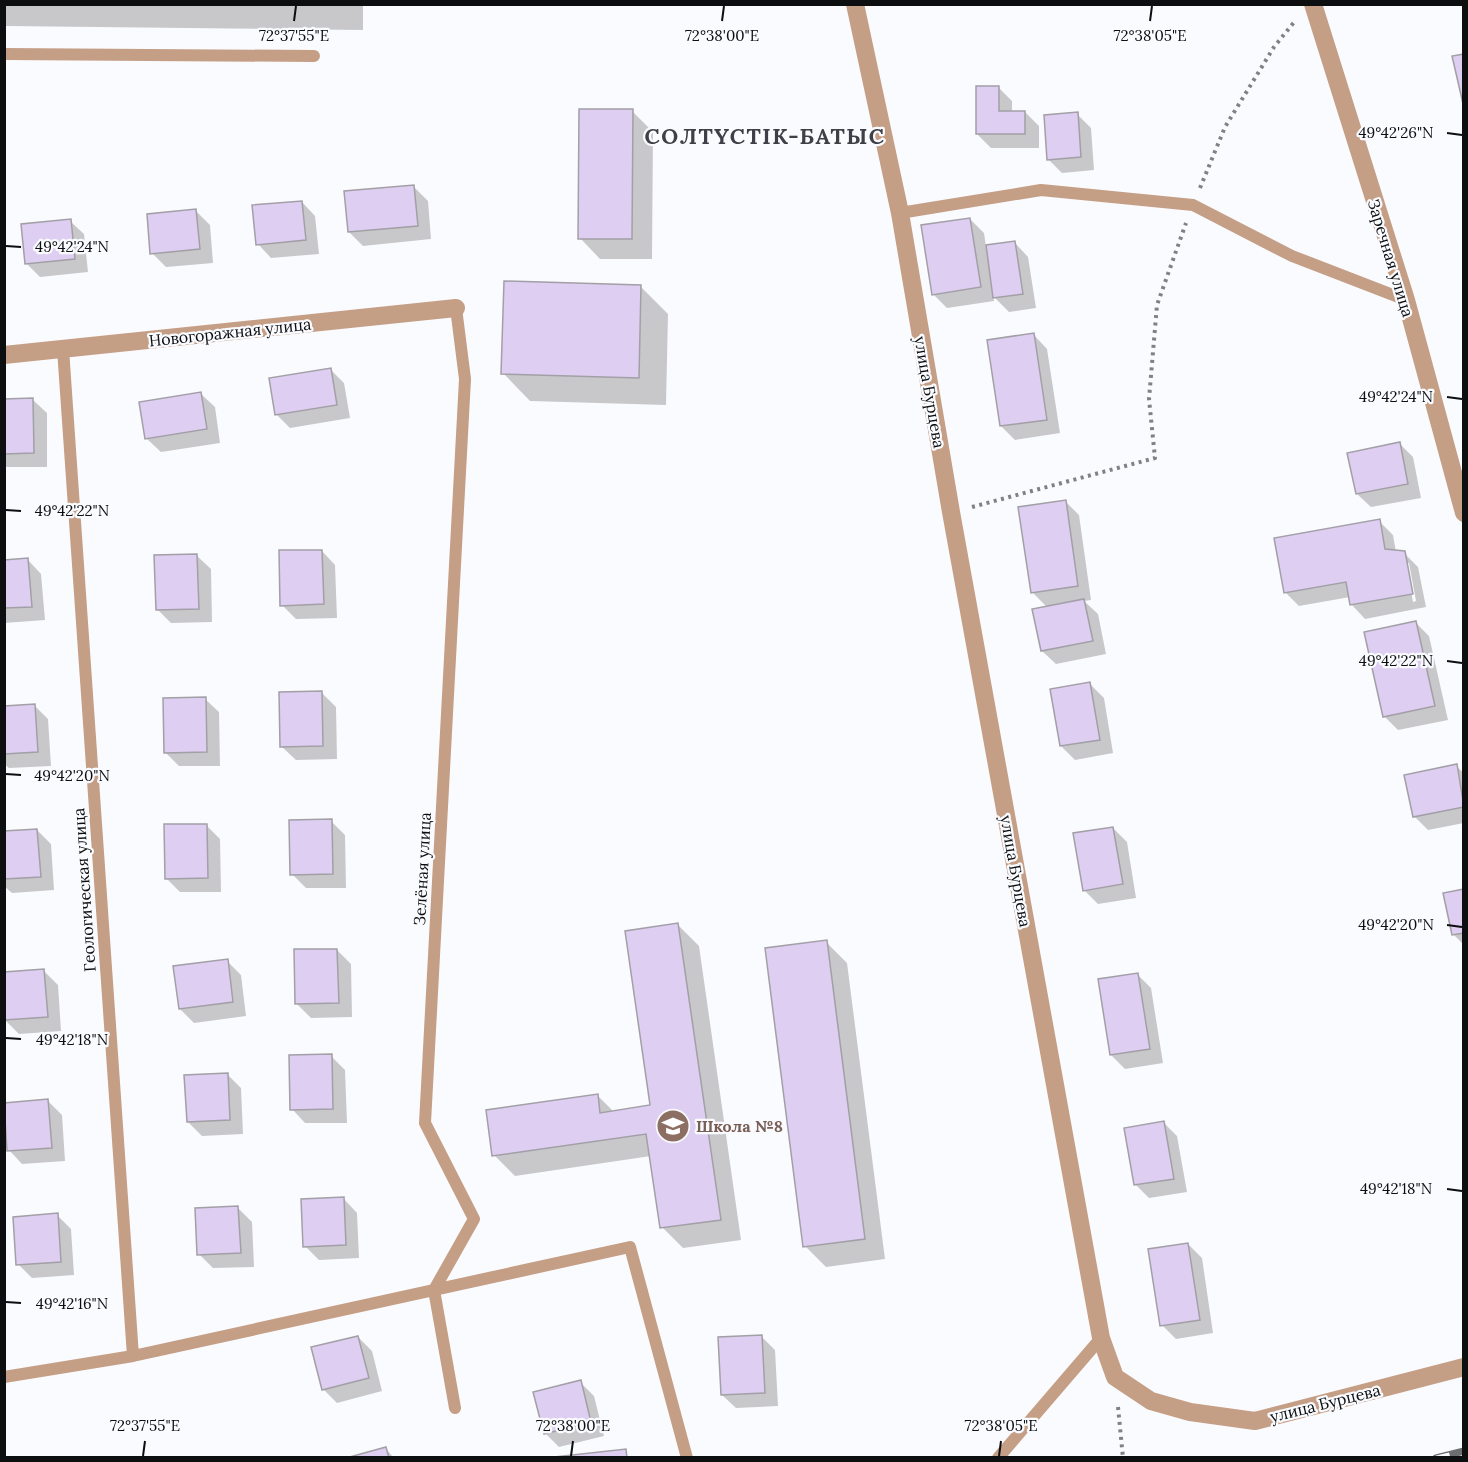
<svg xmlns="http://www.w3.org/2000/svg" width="1468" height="1462" viewBox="0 0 1468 1462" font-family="Lora,serif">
<rect width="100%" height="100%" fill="#fafbfe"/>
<!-- shadow -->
<path fill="#0003" fill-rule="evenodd" d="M4 4H363V30L4 26Z
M998 87 1012 101V112H1025L1039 126V148H991L977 134Z
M632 111 653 132 652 259H600L580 238Z
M1077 114 1091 128 1094 170 1062 173 1048 159Z
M414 187 428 201 431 239 363 246 349 232Z
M302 202 315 216 319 254 271 258 258 244Z
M196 211 210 225 213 263 166 267 152 253Z
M970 219 984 233 986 247 1015 243 1028 257 1036 308 1009 312 993 296 994 301 947 308 933 294Z
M70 221 84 234 88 272 40 277 26 263Z
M640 286 668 314 666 405 530 401 503 373Z
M1034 335 1047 349 1060 433 1015 440 1001 426Z
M330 369 344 383 350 418 290 428 276 414Z
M201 394 215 407 220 443 161 452 147 439Z
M4 400H33L47 413V467H7L4 465Z
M1399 443 1413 457 1421 498 1371 507 1357 494Z
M1065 501 1079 515 1091 600 1084 601 1098 614 1106 654 1056 664 1042 651 1048 608 1033 593Z
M1379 521 1393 535 1396 552 1404 553 1418 567 1426 607 1365 619 1352 605 1350 597 1299 606 1285 592ZM1406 563H1409L1416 601 1413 602Z
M322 551 335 565 337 618 296 619 282 605Z
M197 556 211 569 212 622 171 623 157 609Z
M28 560 41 574 45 620 4 623V561Z
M1415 622 1429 636 1448 720 1398 730 1384 716Z
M1090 684 1104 698 1113 753 1075 760 1061 746Z
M322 693 336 707 337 759 296 760 282 747Z
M205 699 219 712 220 766H179L165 752Z
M34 705 48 719 51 766 9 768 4 764V707Z
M1456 766 1464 773V823L1428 830 1414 816Z
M331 821 345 835 346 888H306L292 874Z
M206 825 220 839 221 892H180L166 878Z
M1113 828 1127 842 1136 898 1098 904 1084 890Z
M37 830 51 844 54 890 12 893 4 886V832Z
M1464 890V945L1453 934Z
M678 925 699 946 741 1240 683 1248 662 1227 651 1156 515 1176 494 1155 597 1095 614 1112 652 1106Z
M826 942 847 963 885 1259 826 1267 805 1246Z
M337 950 351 964 352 1017 311 1018 297 1004Z
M227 961 241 975 246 1016 194 1023 180 1009Z
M44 971 58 985 61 1031 19 1034 5 1020Z
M1137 974 1151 988 1163 1063 1125 1069 1111 1055Z
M331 1056 345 1070 347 1123H305L292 1109Z
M227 1074 241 1088 243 1134 202 1136 188 1122Z
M48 1101 62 1115 65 1161 22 1164 9 1150Z
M1164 1123 1177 1136 1187 1192 1149 1198 1135 1184Z
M344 1199 357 1213 359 1258 319 1260 305 1246Z
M238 1208 252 1222 254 1267 213 1268 199 1254Z
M57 1215 71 1229 74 1275 32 1278 18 1264Z
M1188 1244 1202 1258 1213 1333 1176 1339 1162 1325Z
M761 1336 775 1350 778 1406 736 1408 722 1395Z
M358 1337 372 1351 382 1391 337 1403 323 1389Z
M580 1382 594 1396 604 1436 559 1447 545 1433Z
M386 1449 394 1458H352Z"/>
<!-- building -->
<path fill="#decef2" stroke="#a29fa6" stroke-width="1.5" d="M1464 54V108L1452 56Z
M976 86H999V111H1025V134H976Z
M579 109H633L632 239H578Z
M1078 112 1081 157 1047 160 1044 115Z
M414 185 418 226 348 232 344 191Z
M302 201 306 240 256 245 252 205Z
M196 209 200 249 150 254 147 214Z
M970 218 981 287 932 295 921 225Z
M71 219 75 259 25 264 21 224Z
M1015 241 1023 294 993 298 986 245Z
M504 281 641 285 639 378 501 374Z
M1034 333 1047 420 1000 426 987 340Z
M331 368 337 405 275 415 269 378Z
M201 392 207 429 145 439 139 402Z
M33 398 34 453 4 454V399Z
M1400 442 1408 484 1356 494 1347 453Z
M1066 500 1078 586 1031 593 1018 507Z
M1380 519 1385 549 1405 551 1413 594 1350 605 1346 582 1284 593 1274 538Z
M279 550H322L324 604 280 606Z
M197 554 199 609 156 610 154 555Z
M28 558 32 607 4 608V560Z
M1084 599 1093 641 1041 651 1032 609Z
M1416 621 1435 706 1383 717 1364 632Z
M1090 682 1100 740 1060 746 1050 689Z
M322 691 323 746 280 747 279 692Z
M206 697 207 752 164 753 163 698Z
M35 704 38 752 4 754V706Z
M1457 764 1464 807 1413 817 1404 775Z
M332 819 333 874 290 875 289 820Z
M164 824H207L208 878 165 879Z
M1113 827 1123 884 1083 891 1073 833Z
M37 829 41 877 4 879V831Z
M1464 889V933L1452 935 1443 893Z
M678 923 721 1220 660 1228 646 1134 492 1156 486 1110 598 1094 600 1113 650 1105 625 931Z
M827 940 865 1239 803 1247 765 948Z
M294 949H337L339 1003 295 1004Z
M228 959 233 1002 179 1009 173 966Z
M44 969 48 1017 4 1020V972Z
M1138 973 1150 1049 1110 1055 1098 979Z
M332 1054 333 1109 290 1110 289 1055Z
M228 1073 230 1120 187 1122 184 1075Z
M48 1099 52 1148 7 1151 4 1103Z
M1164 1121 1174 1179 1134 1185 1124 1128Z
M344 1197 346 1245 303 1247 301 1199Z
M238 1206 241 1253 197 1255 195 1208Z
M58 1213 61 1262 16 1265 13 1217Z
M1188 1243 1200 1320 1160 1326 1148 1249Z
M762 1335 765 1393 721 1395 718 1337Z
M358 1336 369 1378 322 1390 311 1347Z
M581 1380 591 1422 544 1434 533 1392Z
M386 1447 389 1458H346Z
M626 1449 627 1458H545Z"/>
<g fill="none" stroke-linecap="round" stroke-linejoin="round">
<!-- path -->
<path stroke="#808183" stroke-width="4" stroke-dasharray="3 4.5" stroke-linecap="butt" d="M1200 188 1225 127 1274 47 1295 21
M972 507 1155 458 1149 399 1157 305 1186 223
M1118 1407 1123 1458"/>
<!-- lane -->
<path stroke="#c59e86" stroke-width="12" d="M4 54 314 56
M900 213 1041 190 1193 205 1292 256 1406 300
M63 349 133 1356
M4 1377 133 1356 630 1247 687 1458
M455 1408 434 1290 474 1219 425 1123 465 379 456 308
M998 1458 1101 1338"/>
<!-- street -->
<path stroke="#c59e86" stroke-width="18" d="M855 4 900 213 951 512 1101 1338 1115 1377 1151 1401 1190 1412 1255 1421 1464 1367
M1313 4 1406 300 1464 513
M4 355 456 308"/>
<!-- rail casing -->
<g stroke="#6d6e70" stroke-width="7">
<path id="rail" d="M1436 1458 1464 1451"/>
</g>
<!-- rail -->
<use href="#rail" stroke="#fafbfe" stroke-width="4.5" stroke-dasharray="14" stroke-linecap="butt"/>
</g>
<!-- ticks -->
<path fill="none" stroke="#0d0e10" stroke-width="2" d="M294 21 296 6M722 21 724 6M1150 21 1152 6M1447 133 1462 135M6 246 21 247M1447 397 1462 399M6 510 21 511M1447 661 1462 663M6 774 21 775M1447 925 1462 927M6 1038 21 1039M1447 1189 1462 1191M6 1302 21 1303M143 1456 145 1441M571 1456 573 1441M999 1456 1001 1441"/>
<!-- icons -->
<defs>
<g id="school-disc" transform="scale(1.725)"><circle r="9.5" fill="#8d6e63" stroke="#fafbfe"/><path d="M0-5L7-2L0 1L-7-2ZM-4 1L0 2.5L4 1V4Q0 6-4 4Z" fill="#fff"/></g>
</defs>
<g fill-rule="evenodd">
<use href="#school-disc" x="673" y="1126"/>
</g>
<g text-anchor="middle" stroke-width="4.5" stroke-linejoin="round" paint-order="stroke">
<!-- street labels -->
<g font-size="16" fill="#0d0e10" stroke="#fafbfe">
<text transform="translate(1391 258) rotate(73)" y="6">Заречная улица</text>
<text transform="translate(230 332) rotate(-6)" y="6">Новогоражная улица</text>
<text transform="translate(930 392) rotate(80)" y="6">улица Бурцева</text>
<text transform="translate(422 869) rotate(-87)" y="6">Зелёная улица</text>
<text transform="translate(1016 871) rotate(80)" y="6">улица Бурцева</text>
<text transform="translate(84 890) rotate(-94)" y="6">Геологическая улица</text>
<text transform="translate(1325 1403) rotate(-14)" y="6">улица Бурцева</text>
</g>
<!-- education labels -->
<g font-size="16" font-weight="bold" fill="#785e54" stroke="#fafbfe" text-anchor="start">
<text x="696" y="1132">Школа №8</text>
</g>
<!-- district labels -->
<g font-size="22" font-weight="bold" letter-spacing="1.5" fill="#3f4047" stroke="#fafbfe">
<text x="765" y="144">СОЛТҮСТІК-БАТЫС</text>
</g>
</g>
<g font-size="15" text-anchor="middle" fill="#0d0e10" stroke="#fafbfe" stroke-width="4.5" stroke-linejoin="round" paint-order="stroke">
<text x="294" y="41">72°37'55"E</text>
<text x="722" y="41">72°38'00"E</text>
<text x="1150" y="41">72°38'05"E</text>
<text x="1396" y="138">49°42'26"N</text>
<text x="72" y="252">49°42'24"N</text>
<text x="1396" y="402">49°42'24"N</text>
<text x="72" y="516">49°42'22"N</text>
<text x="1396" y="666">49°42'22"N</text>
<text x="72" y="781">49°42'20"N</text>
<text x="1396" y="930">49°42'20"N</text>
<text x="72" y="1045">49°42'18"N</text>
<text x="1396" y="1194">49°42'18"N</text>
<text x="72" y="1309">49°42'16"N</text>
<text x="145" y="1431">72°37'55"E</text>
<text x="573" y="1431">72°38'00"E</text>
<text x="1001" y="1431">72°38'05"E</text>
</g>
<!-- border -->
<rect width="1468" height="1462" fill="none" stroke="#0d0e10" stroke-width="12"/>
</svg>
